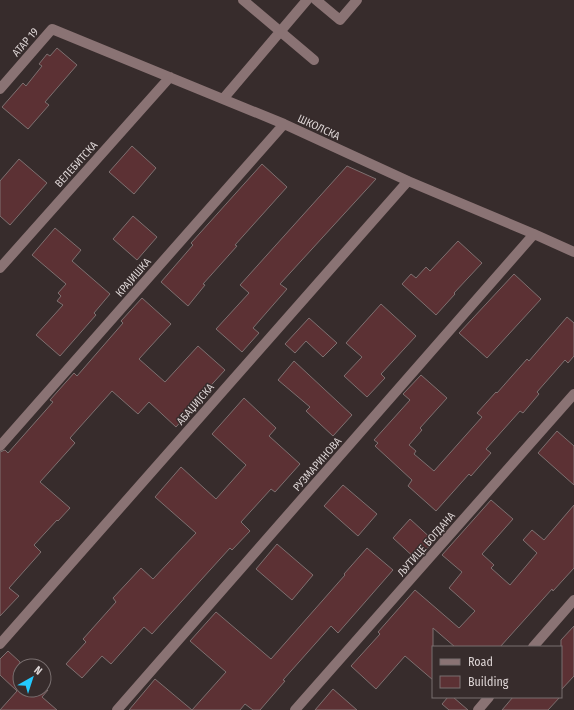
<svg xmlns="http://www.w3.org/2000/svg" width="574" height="710" viewBox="0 0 574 710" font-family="'Fira Sans Condensed',sans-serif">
<rect width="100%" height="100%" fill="#372c2c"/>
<!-- building -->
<path fill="#5c3134" stroke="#7e7070" d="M57 48 77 65 45 102 49 105 28 129 2 107 23 83 26 86 42 66 39 64 47 54 50 56Z
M132 146 156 168 134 194 109 172Z
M19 159 47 183 10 225 0 216V181Z
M262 164 287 187 235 245 237 246 203 284 205 285 188 306 161 282 193 245 191 243Z
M347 166 376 179 280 284 287 289 253 328 259 333 242 352 216 329 249 293 240 285Z
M133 216 157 237 137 260 113 239Z
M55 228 81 250 72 261 110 294 94 313 96 315 60 356 36 335 63 305 57 301 61 296 58 293 66 284 32 255Z
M458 241 482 263 454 293 455 294 436 315 402 284 411 274 416 278 426 267 430 271Z
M514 274 541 299 487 358 459 333Z
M142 298 171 324 139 359 165 382 198 346 225 370 192 406 193 408 176 427 149 402 138 414 112 391 70 438 75 443 40 482 70 508 58 521 57 520 34 545 41 552 9 588 19 596 0 616V452L5 450 8 453 53 402 50 400 74 373 77 376 123 323 121 321Z
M381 304 416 336 381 374 385 378 367 397 344 376 362 357 346 343Z
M567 317 574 323V356L568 363 565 360 537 392 539 394 523 413 520 411 486 449 491 453 471 476 469 474 436 511 408 486 412 480 375 446 378 443 374 440 410 400 403 394 421 375 447 398 420 428 422 430 409 445 416 451 414 454 434 471 482 417 477 413 496 392 497 393 527 359 529 361Z
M309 318 337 343 323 357 306 341 295 353 285 344Z
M294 361 352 415 333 436 306 411 310 407 278 380Z
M244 398 276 428 269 436 300 464 275 492 271 489 241 522 250 531 232 550 230 548 152 634 144 627 111 664 102 656 82 678 66 664 86 642 83 639 116 602 113 598 141 568 153 579 196 533 155 497 181 467 216 499 246 465 212 434Z
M557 431 574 446V485L538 453Z
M343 485 377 514 358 536 324 506Z
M491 500 513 519 482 554 494 565 491 568 510 585 537 553 523 540 532 530 544 540 574 505V568L553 591 552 589 500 647H455L433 628V680L405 656 376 689 351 666 380 634 378 632 415 590 459 628 475 611 449 588 462 572 442 555Z
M410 519 434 541 417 560 393 538Z
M277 544 313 575 292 600 256 569Z
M367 548 393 570 338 633 331 626 283 680 285 681 260 710H253L245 704 240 710H192L226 672 190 641 216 612 271 659 345 575 344 574Z
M574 626V676L561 690V640Z
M8 651 20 662V690H48L42 697 57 710H0L17 691 0 675V659Z
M155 679 192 710H129Z
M333 689 357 710H315Z
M448 697H453L468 710H449L442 704Z
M513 697H560L548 710H502Z"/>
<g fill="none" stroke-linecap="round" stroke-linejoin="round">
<!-- minor -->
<path stroke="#8a7374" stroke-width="10" d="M243 0 314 60
M316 0 340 20 357 0
M0 89 52 29 284 124 408 181 534 234 574 252
M223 99 307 0
M0 268 170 77
M0 446 284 124
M0 644 408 181
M533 647 574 600
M117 710 534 234
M295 710 574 394
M478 710 489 697"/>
</g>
<g text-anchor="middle" stroke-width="3" stroke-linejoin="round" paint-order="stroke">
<!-- street labels -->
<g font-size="11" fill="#dcd4d4" stroke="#372c2c">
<text transform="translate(25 42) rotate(-49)" y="4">АТАР 19</text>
<text transform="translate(319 127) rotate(25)" y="4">ШКОЛСКА</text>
<text transform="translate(76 164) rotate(-48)" y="4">ВЕЛЕБИТСКА</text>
<text transform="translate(133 277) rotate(-49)" y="4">КРАЈИШКА</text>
<text transform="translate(195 404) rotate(-49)" y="4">АБАЏИЈСКА</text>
<text transform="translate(317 464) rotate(-49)" y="4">РУЗМАРИНОВА</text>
<text transform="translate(426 544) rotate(-49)" y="4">ЉУТИЦЕ БОГДАНА</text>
</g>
</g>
<!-- legend -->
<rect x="432" y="646" width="130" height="52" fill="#372c2c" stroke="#796f6f"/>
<rect x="440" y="659" width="20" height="6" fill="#8a7374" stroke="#796f6f"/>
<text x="468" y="666" font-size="12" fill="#dcd4d4">Road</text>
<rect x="440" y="676" width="20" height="12" fill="#5c3134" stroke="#796f6f"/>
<text x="468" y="686" font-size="12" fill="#dcd4d4">Building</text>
<!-- north arrow -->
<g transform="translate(32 678) rotate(39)"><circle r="19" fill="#372c2c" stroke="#796f6f"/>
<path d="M0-3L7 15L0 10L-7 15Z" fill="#23c9fe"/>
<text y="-6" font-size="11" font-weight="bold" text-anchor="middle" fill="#dcd4d4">N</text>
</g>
</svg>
